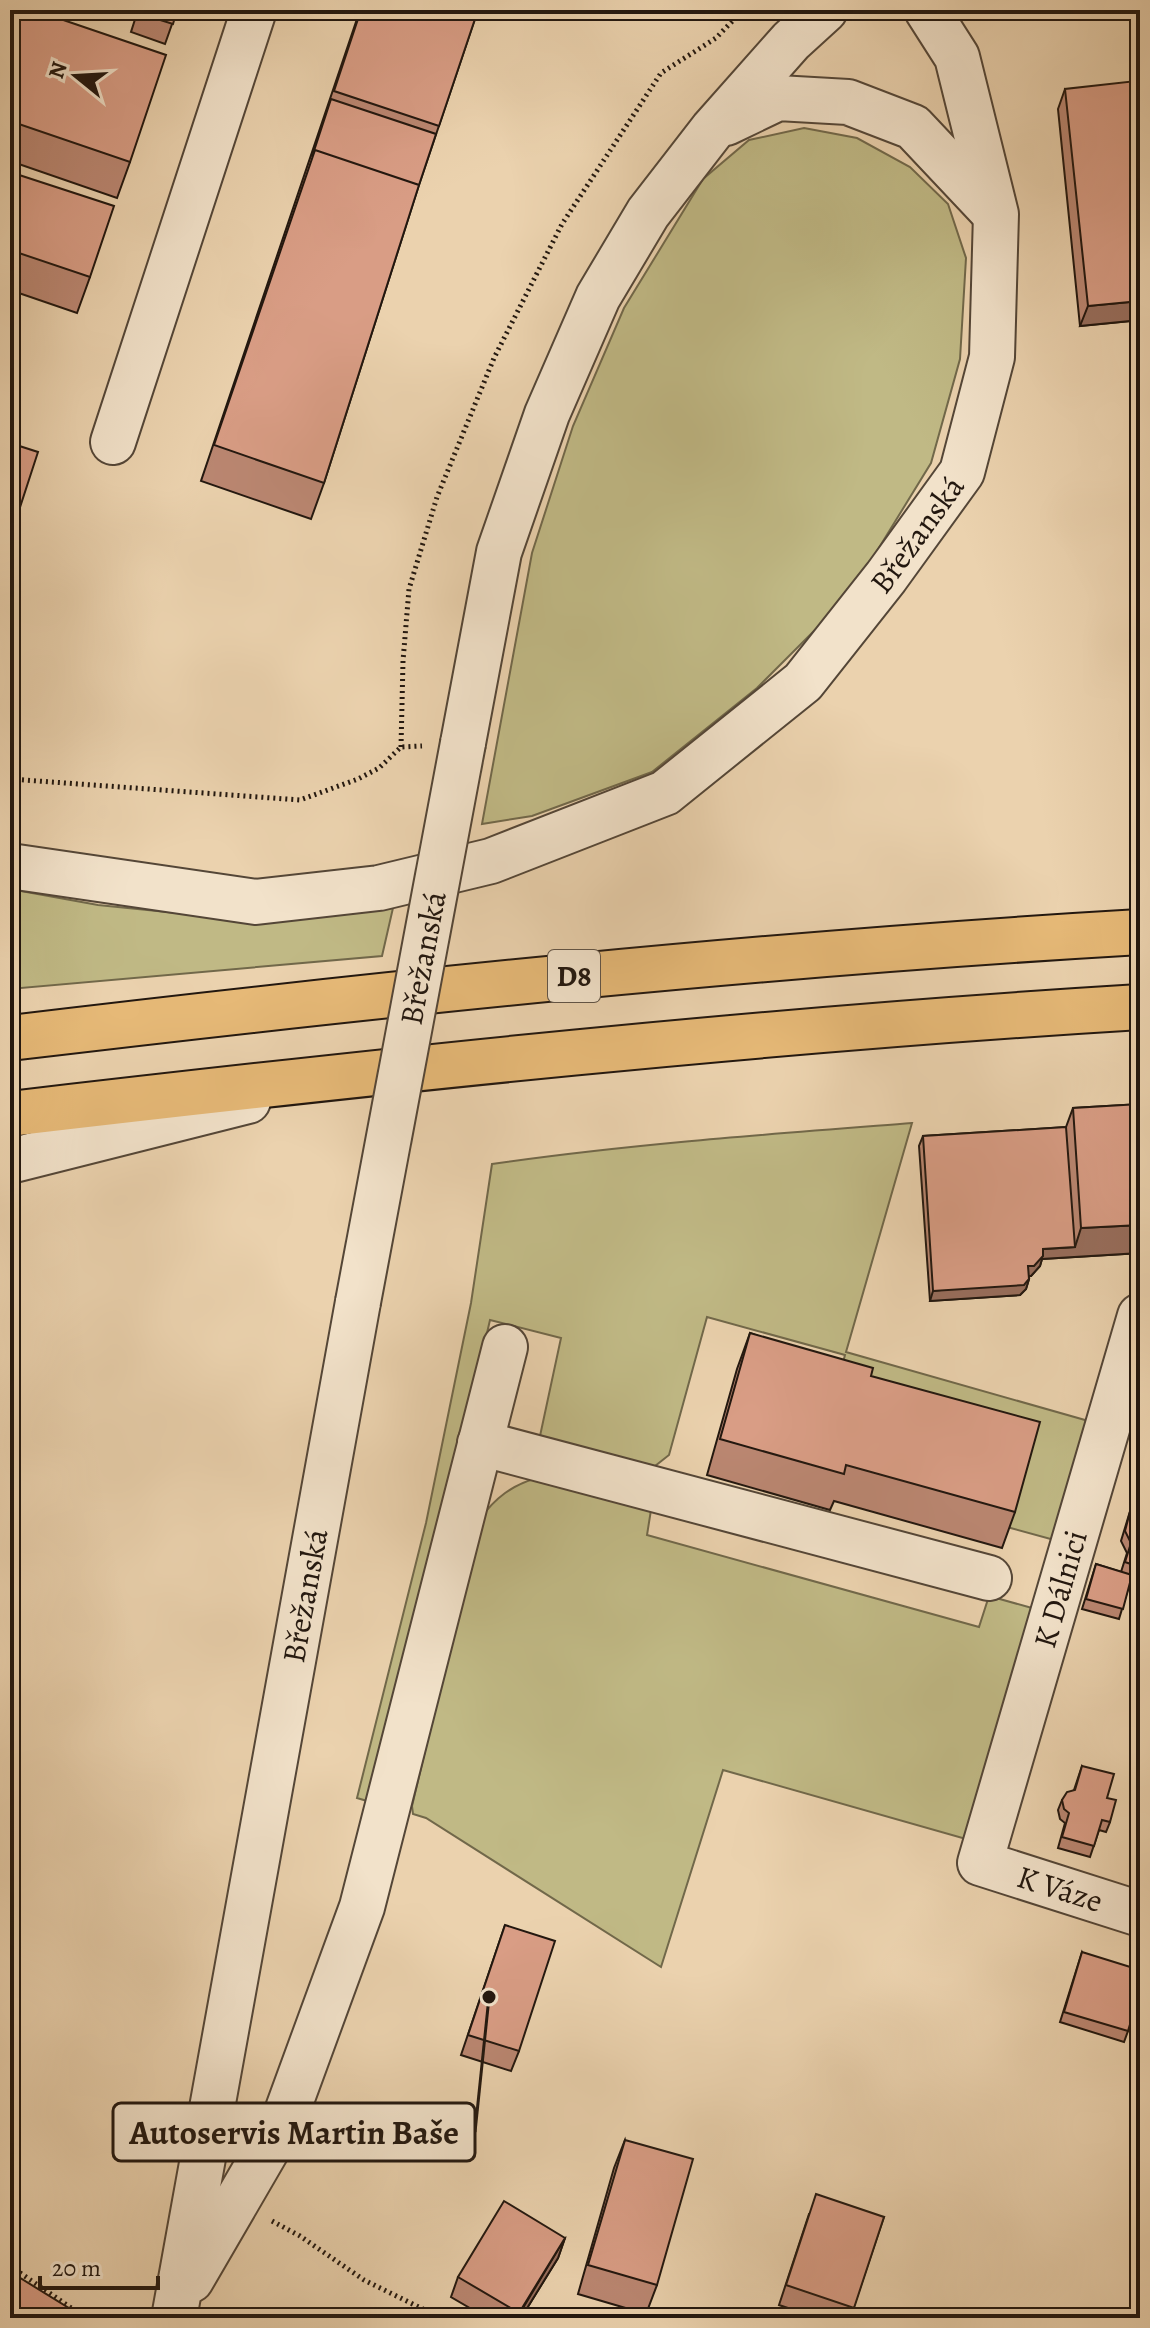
<svg xmlns="http://www.w3.org/2000/svg" width="1150" height="2328" viewBox="0 0 1150 2328" font-family="Alegreya,serif">
<rect width="100%" height="100%" fill="#ebd2ae"/>
<filter id="stains"><feTurbulence type="fractalNoise" baseFrequency=".0025" numOctaves="4"/><feColorMatrix values="0 0 0 0 .2 0 0 0 0 .09 0 0 0 0 .02 0 0 0 .5 -.17"/></filter>
<radialGradient id="worn" r=".72"><stop offset=".6" stop-color="#630" stop-opacity="0"/><stop offset="1" stop-color="#630" stop-opacity=".3"/></radialGradient>
<!-- green -->
<path fill="#c0b985" stroke="#71684a" stroke-width="2" d="M804 128 857 138 910 167 948 204 966 258 960 359 931 463 850 595 757 688 652 772 532 816 482 824 532 553 573 426 624 308 703 179 749 140Z
M10 889 98 905 265 922 393 908 382 956 10 989Z
M912 1123 846 1352 1092 1422 1058 1541 1007 1527 834 1396 845 1355 707 1317 669 1455 655 1466 646 1467 540 1436 561 1338 490 1320 380 1795 374 1803 357 1798 426 1523 471 1303 492 1164C631 1144 771 1134 912 1123Z
M537 1478 651 1510 647 1535 979 1627 989 1596 1032 1608 973 1841 723 1770 661 1967 426 1818 413 1814 412 1806 480 1519C495 1498 512 1485 537 1478Z"/>
<g fill="none" stroke-linecap="round" stroke-linejoin="round">
<!-- minor casing -->
<g stroke="#544637" stroke-width="48">
<g id="minor">
<path d="M726 123 778 98 848 102 913 127 994 213"/>
<path d="M113 442 254 10"/>
<path d="M463 743 499 552 547 414 598 297 648 213 713 129 791 41 825 10"/>
<path id="s1" d="M10 866 256 902 379 888 491 861 665 793 803 682 886 577 962 472 992 357 996 214 957 57 927 10"/>
<path d="M10 1161 248 1101"/>
<path id="s2" d="M1140 1316 980 1863 1140 1914"/>
<path d="M480 1443 989 1578"/>
<path d="M191 2280 284 2120 362 1907 505 1347"/>
<path id="s3" d="M174 2318 358 1302"/>
</g>
</g>
<!-- highway casing -->
<g stroke="#22170f" stroke-width="48">
<path id="highway" d="M10 1038C386 993 762 954 1140 932
M10 1114C386 1070 762 1030 1140 1007"/>
</g>
<!-- path -->
<path stroke="#22170f" stroke-width="5" stroke-dasharray="2 4" stroke-linecap="butt" d="M401 747 403 661 409 589 437 497 494 358 562 224 661 73 716 38 743 10
M10 779 300 800 358 779 379 768 401 747 422 746
M272 2221 300 2236 364 2280 441 2318
M10 2266 80 2314 133 2311"/>
<!-- minor -->
<use href="#minor" stroke="#f2e2ca" stroke-width="44"/>
<!-- highway -->
<use href="#highway" stroke="#e6b977" stroke-width="44"/>
<!-- minor-bridge casing -->
<g stroke="#544637" stroke-width="48" stroke-linecap="butt">
<g id="minor-bridge">
<path id="s4" d="M358 1302 463 743"/>
</g>
</g>
<!-- minor-bridge -->
<use href="#minor-bridge" stroke="#f2e2ca" stroke-width="44"/>
</g>
<!-- wall -->
<path fill="#bb8772" stroke="#22170f" stroke-width="2" d="M10 10 130 162 117 198 10 161Z
M138 10H177L165 44 131 32Z
M360 10H478L419 185 324 483 311 519 201 481Z
M1065 89 1140 124V320L1080 326 1058 109Z
M10 172 90 277 77 313 10 290Z
M1140 1104V1253L1042 1259 1040 1266 1031 1276H1029V1279L1026 1289 1020 1295 930 1301 919 1146 923 1136 1066 1127 1073 1108Z
M750 1333 871 1376 1015 1512 1002 1548 834 1501 830 1510 707 1475 737 1369Z
M1140 1504V1578L1132 1576 1119 1619 1082 1609 1096 1564 1121 1572 1127 1553 1121 1541 1131 1508Z
M1082 1766 1107 1798 1110 1822 1106 1832 1099 1830 1090 1857 1058 1848 1065 1823 1060 1819 1058 1810 1062 1800 1074 1790Z
M505 1925 519 2051 511 2071 461 2055Z
M1082 1952 1128 2031 1124 2042 1060 2022Z
M625 2140 657 2285 646 2314 578 2294 614 2168Z
M809 2214 884 2217 850 2318H818L779 2305Z
M565 2238 558 2258 521 2318H487L451 2297 458 2277Z"/>
<!-- shaded-wall -->
<path fill="#986e5d" stroke="#22170f" stroke-width="2" d="M1140 301V320L1080 326 1088 306Z
M1140 1225V1253L1042 1259 1040 1266 1031 1276H1024L1028 1266 1043 1249 1075 1247 1081 1228Z
M1029 1279 1026 1289 1020 1295 930 1301 933 1291Z
M565 2238 558 2258 521 2318H517Z"/>
<!-- building -->
<path fill="#d99d85" stroke="#22170f" stroke-width="2" d="M10 10H34L166 55 130 162 10 121Z
M139 10H177L173 24 138 13Z
M361 10H478L439 126 334 91Z
M1136 81 1140 124V301L1088 306 1065 89Z
M331 99 436 134 419 185 315 150 312 157Z
M315 150 419 185 324 483 214 445Z
M10 172 114 206 90 277 10 250Z
M10 443 38 452 10 538Z
M1140 1104V1225L1081 1228 1073 1108Z
M1066 1127 1075 1247 1043 1249V1256L1034 1266H1028L1029 1279 1024 1285 933 1291 923 1136Z
M750 1333 873 1368 871 1376 1040 1422 1015 1512 846 1465 844 1474 720 1439Z
M1140 1504V1567L1125 1562 1131 1543 1125 1531 1131 1508Z
M1096 1564 1132 1575 1123 1609 1086 1599Z
M1082 1766 1114 1774 1107 1798 1116 1800 1110 1822 1102 1820 1094 1846 1062 1837 1069 1813 1064 1809 1062 1800 1067 1792 1075 1790Z
M505 1925 555 1941 519 2051 468 2035Z
M1082 1952 1140 1970V1991L1128 2031 1064 2012Z
M625 2140 693 2159 657 2285 588 2265Z
M816 2194 884 2217 854 2308 786 2285Z
M504 2201 565 2238 519 2313 458 2277Z
M10 2276H17L85 2318H10Z"/>
<g text-anchor="middle" stroke-width="6" stroke-linejoin="round" paint-order="stroke">
<!-- shield labels -->
<rect fill="#f2e2ca" stroke="#605447" stroke-width="2" x="548" y="950" width="52" height="52" rx="6"/>
<g font-size="30" font-weight="bold" fill="#22170f">
<text x="574" y="986">D8</text>
</g>
<!-- street labels -->
<g font-size="32" fill="#22170f" stroke="#f2e2ca">
<text dy="11" stroke="none"><textPath href="#s1" startOffset="1038">Břežanská</textPath></text>
<text dy="11" stroke="none"><textPath href="#s4" startOffset="350">Břežanská</textPath></text>
<text transform="translate(1060 1589) rotate(-74)" y="11">K Dálnici</text>
<text dy="11" stroke="none"><textPath href="#s3" startOffset="734">Břežanská</textPath></text>
<text dy="11" stroke="none"><textPath href="#s2" startOffset="654">K Váze</textPath></text>
</g>
</g>
<!-- callouts -->
<path fill="none" stroke="#22170f" stroke-width="3" d="M489 1997L475 2132"/>
<circle fill="#22170f" stroke="#f2e2ca" stroke-width="3" cx="489" cy="1997" r="8"/>
<rect fill="#f2e2ca" stroke="#22170f" stroke-width="3" x="113" y="2103" width="362" height="58" rx="8"/>
<g font-size="34" text-anchor="middle" font-weight="bold" fill="#22170f">
<text x="294" y="2144">Autoservis Martin Baše</text>
</g>
<!-- margin -->
<rect width="1150" height="2328" fill="none" stroke="#ebd2ae" stroke-width="40"/>
<rect x="12" y="12" width="1126" height="2304" fill="none" stroke="#22170f" stroke-width="4"/>
<rect x="20" y="20" width="1110" height="2288" fill="none" stroke="#22170f" stroke-width="2"/>
<!-- north arrow -->
<g transform="translate(76 76) rotate(288)" stroke="#f2e2ca" stroke-width="6" paint-order="stroke">
<path d="M0-6L14 30L0 20L-14 30Z" fill="#22170f"/>
<text y="-12" font-size="22" font-weight="bold" text-anchor="middle" fill="#22170f">N</text>
</g>
<!-- scale -->
<path d="M40 2276v12h118v-12" fill="none" stroke="#22170f" stroke-width="4"/>
<text x="52" y="2276" font-size="24" fill="#22170f" stroke="#f2e2ca" stroke-width="6" paint-order="stroke">20 m</text>
<rect width="100%" height="100%" filter="url(#stains)"/>
<rect width="100%" height="100%" fill="url(#worn)"/>
</svg>
